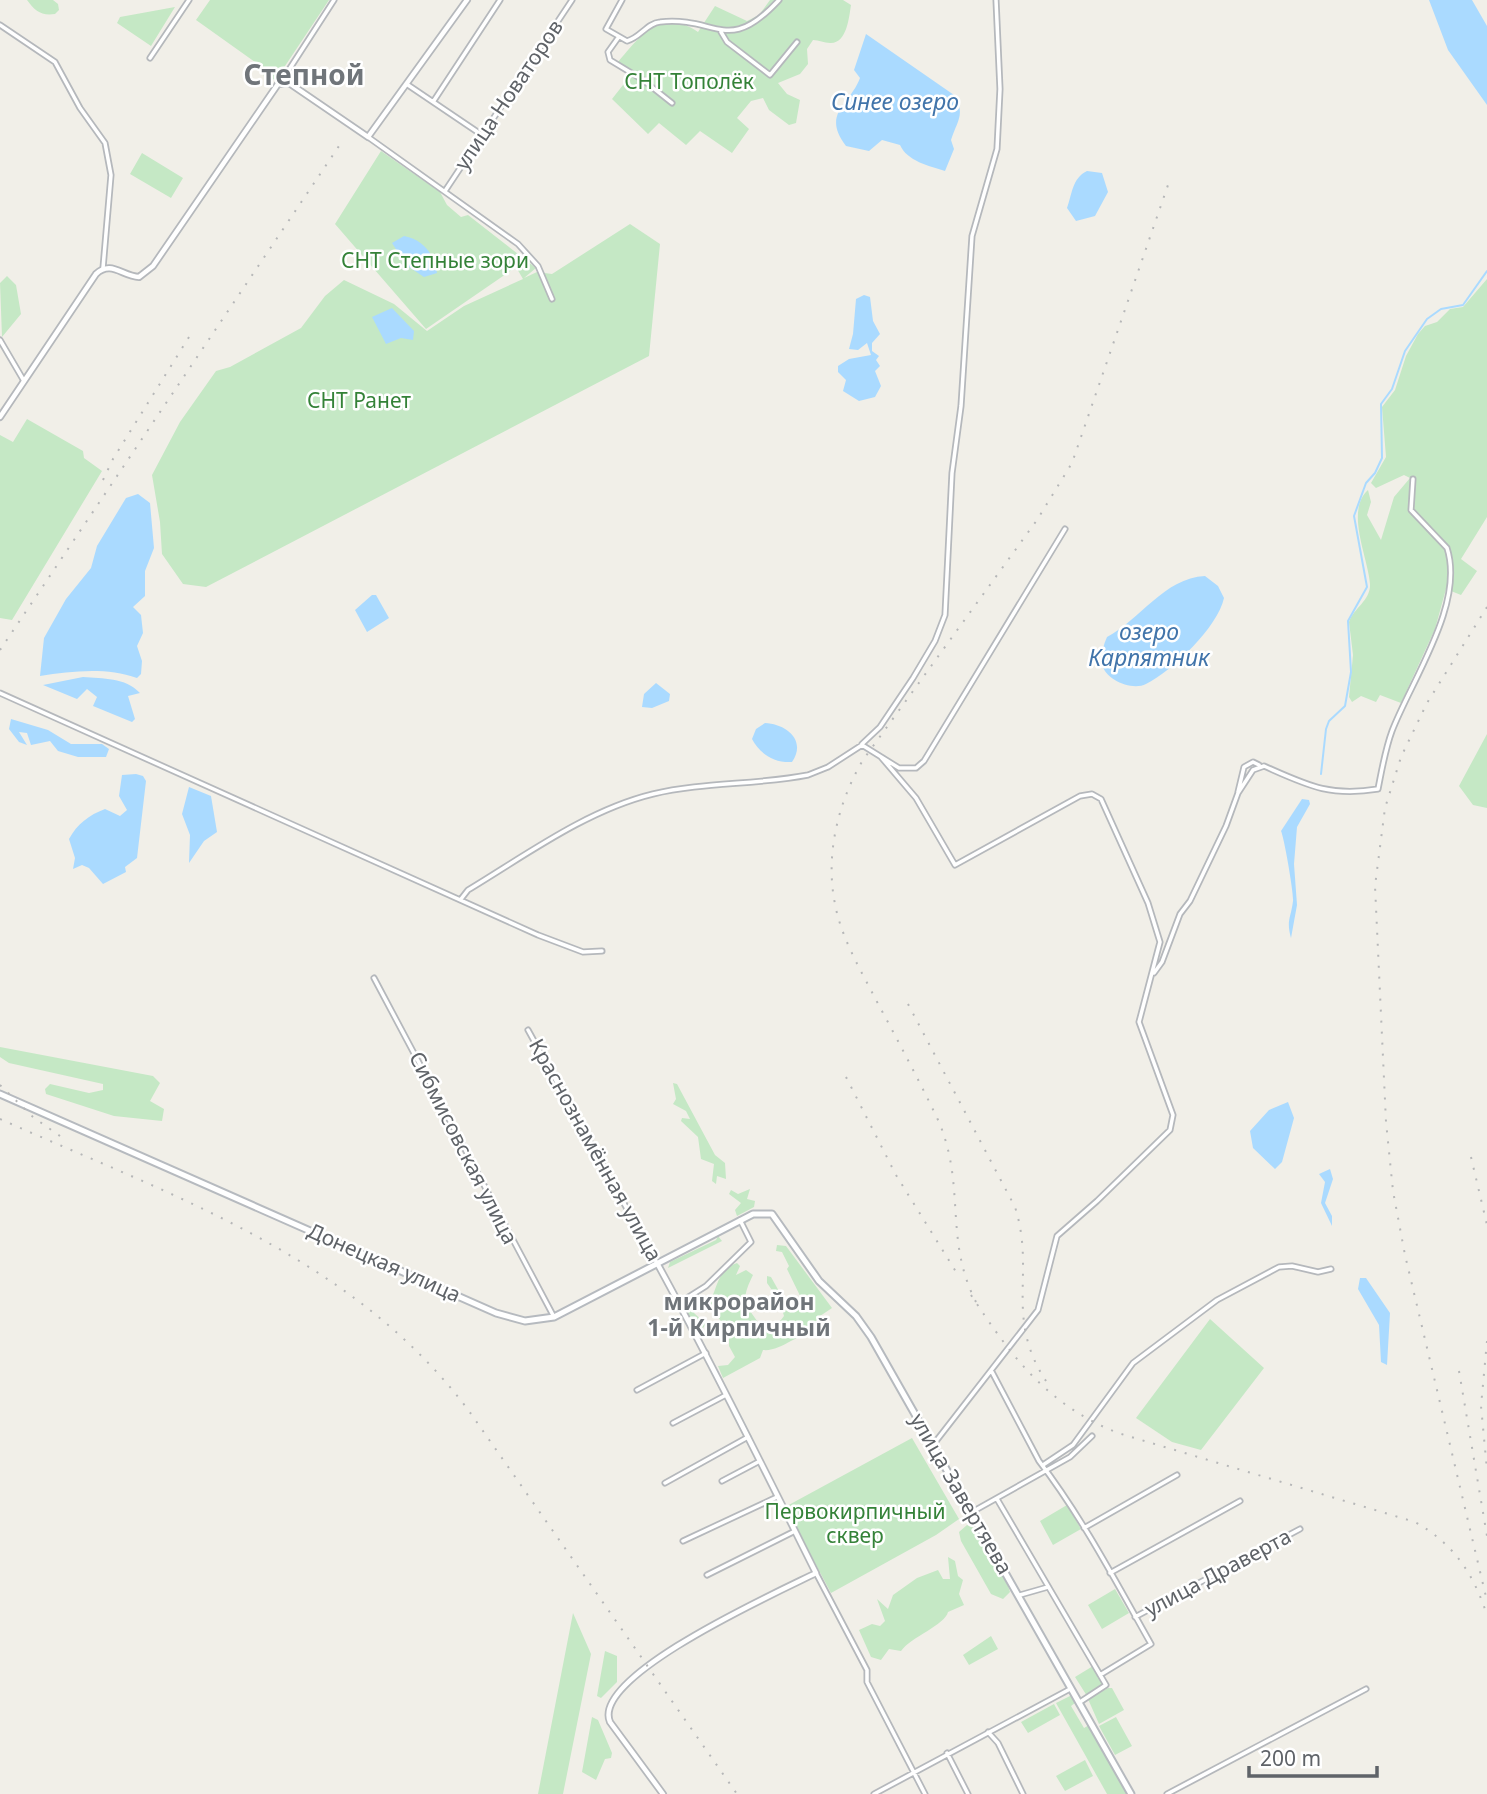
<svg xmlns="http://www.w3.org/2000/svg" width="1487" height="1794" viewBox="0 0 1487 1794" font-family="'Noto Sans',sans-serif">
<rect width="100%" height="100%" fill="#f1efe8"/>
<!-- green -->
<path fill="#c5e8c5" d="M27 0H53L58 4 59 10 55 14C41 16 35 11 27 0Z
M210 0H329L277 78 265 82 262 67 196 20Z
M770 0H843L851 5C849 17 847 44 830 43 824 43 819 40 813 40L807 49 808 64 800 74 778 83 787 94 800 100 796 123 789 125 769 110 763 98 751 101 737 118 749 129 732 153 700 131 686 145 659 123 648 134 612 99 634 71 618 62C641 35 661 7 698 32L715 6 747 21 759 15Z
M175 7 151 46 117 23 120 17Z
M381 151 440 192 447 205 461 217 468 215 536 268 524 278 537 272 552 274 630 224 660 244 649 356 206 587 183 584 162 554 160 522 152 475 180 422 216 371 230 367 301 328 325 296 344 280 394 304 427 331 464 306 523 279 516 267 426 329 335 224Z
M142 153 183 178 171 198 130 174Z
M7 276 16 285 21 314 2 337 0 283Z
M1487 279V517L1461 559 1477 571 1461 595 1446 589 1435 629 1401 703 1380 695 1376 702 1361 696 1352 702 1349 697 1353 655 1349 622C1354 608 1371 600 1370 584 1368 557 1345 511 1368 490L1371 502 1367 515 1381 540 1394 497 1410 478 1404 475 1376 488 1371 483 1386 457 1382 407 1395 390 1406 356 1418 334 1425 326 1437 322 1450 309 1463 307Z
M27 419 83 451 84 458 102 471 12 620 0 618V435L13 442Z
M1487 734V808L1473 805 1459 786Z
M0 1047 153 1076 160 1083 150 1101 164 1109 162 1121 114 1116 46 1094 45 1089 50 1084 89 1093 103 1090V1084L9 1063 0 1057Z
M673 1083 677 1084 715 1155 725 1163 726 1179 717 1176 716 1184 712 1181 714 1164 701 1159 698 1137 681 1121 682 1118 690 1119 686 1111 673 1104 676 1099Z
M750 1189 747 1199 755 1201 754 1207 737 1216 735 1210 741 1203 729 1194 731 1190 738 1194Z
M718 1236 722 1241 668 1268 670 1262 716 1240Z
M777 1245 786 1246 832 1308 817 1318V1332C798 1332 781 1352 763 1350L760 1358 723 1378 718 1366 728 1365 735 1357 729 1346V1325L721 1321 709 1307 703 1312 696 1309 694 1313 706 1324 699 1333 682 1304 699 1297 710 1301C718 1287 717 1270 737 1263L740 1266 736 1275 746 1270 753 1275C739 1303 746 1304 762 1328L774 1329 784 1316 780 1302 770 1307 767 1305V1299L774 1293 767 1283V1276L771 1277 789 1309 805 1306 787 1269 789 1266 782 1252 776 1251Z
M1210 1319 1264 1368 1201 1450 1172 1442 1136 1418Z
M912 1438 959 1519 936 1535 831 1593 785 1507Z
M1067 1505 1081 1529 1053 1545 1040 1521Z
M967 1525 976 1529 1008 1586 1010 1592 1003 1599 991 1594 961 1541 959 1532Z
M948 1557 955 1561 958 1576 963 1580 959 1594 964 1605 948 1612C945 1625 911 1637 901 1651L889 1649 881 1660 871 1657 859 1630 872 1624 880 1626 885 1621 877 1599 888 1609 893 1595 917 1578 938 1570 943 1579H950Z
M1115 1589 1129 1613 1102 1629 1088 1605Z
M573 1613 591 1654 563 1794H538Z
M991 1636 998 1649 969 1665 963 1655Z
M605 1651 617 1656V1682L601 1698 597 1696Z
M1093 1666 1104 1685 1087 1696 1075 1677Z
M1108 1688H1112L1124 1710 1099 1724 1088 1699Z
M1072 1695 1075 1703 1071 1706 1084 1728 1089 1725 1127 1794H1107L1056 1703Z
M1054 1704 1060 1715 1028 1733 1021 1722Z
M592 1717 598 1720 612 1753 611 1758 605 1759 596 1780 582 1772Z
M1116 1717 1132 1746 1115 1755 1099 1726Z
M1085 1760 1093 1776 1065 1791 1056 1776Z"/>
<!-- water -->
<path fill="#aadaff" d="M1429 0H1472L1487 26V105L1448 50Z
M866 34 954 95C966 114 957 121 951 140L954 149 945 171C929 166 907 161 900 145L882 140 869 151 846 146C821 113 850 105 860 78L854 70Z
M1087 171 1102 173 1108 192 1095 216 1076 221 1067 208C1072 195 1072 178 1087 171Z
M404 236C424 240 434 254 437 273L424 277 406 265 392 243Z
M864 295 870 297 873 321 880 334 872 343V351L879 356 876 360 880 366 875 371 881 386 875 397 859 401 843 391 846 380 838 372V366L849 359 871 355 867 343 858 350 849 349 853 334 856 299Z
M392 308 414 331 413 340 401 338 386 344 372 317Z
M138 494 150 503 154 548 145 571V596L133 607 141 615 143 633 137 646 142 661 141 674 137 678C106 667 72 671 40 676L44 638 66 599 91 568 97 546 126 498Z
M1205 576 1218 586 1224 598C1218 627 1172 671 1146 684 1132 691 1105 680 1102 664 1101 654 1103 646 1107 637 1140 620 1164 578 1205 576Z
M372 595H376L389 618 367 632 355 610Z
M83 677C103 679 125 677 140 693L128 696 135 719 132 722 93 706 97 697 87 689 77 699 43 685Z
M656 683 670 694 669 701 652 708 642 707 644 694Z
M11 719 48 730 71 744H102L109 749 106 757H78L58 751 50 741 31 745 27 733 19 732 27 745 19 742 9 729Z
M765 723C786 724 807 740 792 762 774 763 760 754 752 739L756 729Z
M136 774 143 776 146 781 137 858 125 867 126 872 103 884 89 868 82 865 73 869 75 858 69 839C77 824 89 815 105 809L120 816 127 810 119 796 122 775Z
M189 787 211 796 217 832 204 841 189 863 190 835 182 814Z
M1302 799 1309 800 1310 804 1297 827 1294 864 1297 905 1291 938C1286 920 1291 918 1293 901 1294 894 1284 837 1281 831Z
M1288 1102 1294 1118 1282 1162 1275 1169 1253 1148 1250 1131 1269 1110Z
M1330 1169 1333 1179 1325 1203 1332 1216V1226L1321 1203 1325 1182 1319 1174Z
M1360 1278H1366L1390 1313 1387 1365 1381 1362 1379 1325 1358 1289Z"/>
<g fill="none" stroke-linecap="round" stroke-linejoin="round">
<!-- stream -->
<path stroke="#aadaff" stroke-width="2" d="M1321 774 1326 729 1329 721 1345 706 1351 672 1348 621 1367 587 1354 516 1366 483 1375 473 1382 458 1381 404 1392 389 1405 351 1427 319 1441 309 1463 305 1487 271"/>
<!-- minor casing -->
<g stroke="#b5b8bc" stroke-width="7">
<path id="minor" d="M622 0 606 29 627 41C640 38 647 23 660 22 718 16 727 56 779 0
M0 25 55 62 80 108 105 143 111 175 103 268
M721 32 727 42 770 75 797 42
M618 38 608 52 610 60 643 80 672 103
M150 58 189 0
M281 82 334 0
M408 85 482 135
M433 102 500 0
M368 137 518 244 538 266 552 299
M445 191 572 0
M0 340 24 381
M0 693 538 935 583 952 602 951
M862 744 880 727 913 678 935 641 945 615 952 473 961 406 972 236 997 149 1000 89 996 0
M881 757 916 798 955 865 1080 796 1092 794 1101 799 1148 903 1160 942 1139 1022 1173 1115 1170 1130 1097 1201 1057 1236 1038 1310 933 1445
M1238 792 1244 767 1253 762 1259 765
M461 899 468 890C526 855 587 810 653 794 703 782 757 785 808 775L828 767 862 745 899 768H916L924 761 1065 529
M1154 973 1162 962 1180 914 1190 901 1226 826 1238 793 1253 770 1264 766C1307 785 1329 797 1378 789 1382 769 1385 750 1392 731 1412 679 1465 604 1447 548L1411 510 1413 479
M374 978 554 1317
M528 1030 657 1263
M679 1303 706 1286 751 1242 740 1220
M992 1372 1039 1461C1082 1517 1116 1582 1151 1644L1100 1675
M637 1390 706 1353
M673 1423 726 1395
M1043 1465 1073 1445 1133 1363 1217 1300 1279 1267 1292 1266 1318 1272 1331 1269
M722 1481 758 1462
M665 1483 748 1437
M997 1499 1106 1685 1080 1702
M972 1512 1070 1457 1092 1436
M1084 1528 1177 1475
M683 1541 777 1497
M816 1573 867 1670V1682L925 1794
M1110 1573 1240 1501
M707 1575 795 1531
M1020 1595 1048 1587
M1135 1617 1300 1529
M988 1732 998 1743 1023 1794
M947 1753 968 1794
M874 1794 1070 1689
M1167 1794 1366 1689"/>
</g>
<!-- tertiary casing -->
<g stroke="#b5b8bc" stroke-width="8">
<path id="tertiary" d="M0 417 96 274C111 260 122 276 139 277L153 266 278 84 289 83 368 137 467 0
M657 1263C713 1365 764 1469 816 1573 780 1591 590 1676 610 1722L663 1794"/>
</g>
<!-- secondary casing -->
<g stroke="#b6babf" stroke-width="9">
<path id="secondary" d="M0 1094 496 1313 525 1321 554 1317 753 1214H772L819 1281 856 1316 871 1337 1131 1794"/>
</g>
<!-- minor -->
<use href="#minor" stroke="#fff" stroke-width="3.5"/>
<!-- tertiary -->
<use href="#tertiary" stroke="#fff" stroke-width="4.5"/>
<!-- secondary -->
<use href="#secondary" stroke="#fff" stroke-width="5"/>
<!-- rail -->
<path stroke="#b6b7b8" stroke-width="2" stroke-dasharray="2 9" stroke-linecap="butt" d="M103 480 113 459 189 337
M1487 607 1427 703 1401 757 1385 808 1375 886 1386 1122 1393 1191 1405 1255 1487 1601
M0 650 343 140
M908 1004 1015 1207C1036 1273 1004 1317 1046 1381
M846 1077 896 1175 958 1275
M0 1085 33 1117 67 1141
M0 1119C170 1195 353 1256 469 1411L737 1794
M1471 1157 1487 1225
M971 1295C1011 1356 1047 1405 1118 1433L1415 1522C1454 1544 1473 1573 1487 1615
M976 1302C944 1240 966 1187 939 1122 919 1080 897 1039 875 998 860 969 841 937 835 904 825 855 838 802 863 760L1037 520 1072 463 1168 185
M1487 1341 1481 1406 1487 1470
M1459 1371 1487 1536"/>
</g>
<g text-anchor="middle" stroke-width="5" stroke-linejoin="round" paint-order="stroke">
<!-- park labels -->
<g font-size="21" fill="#348238" stroke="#fff">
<text x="689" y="89">СНТ Тополёк</text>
<text x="435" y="268">СНТ Степные зори</text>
<text x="359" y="408">СНТ Ранет</text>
<text x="855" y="1519">Первокирпичный<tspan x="855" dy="24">сквер</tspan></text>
</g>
<!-- street labels -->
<g font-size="21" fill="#5f6368" stroke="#fff">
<text transform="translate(509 95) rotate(-56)" y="7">улица Новаторов</text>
<text transform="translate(463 1148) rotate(63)" y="7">Сибмисовская улица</text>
<text transform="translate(595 1150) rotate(61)" y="7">Краснознамённая улица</text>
<text transform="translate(384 1263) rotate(24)" y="7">Донецкая улица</text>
<text transform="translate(961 1494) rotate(60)" y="7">улица Завертяева</text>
<text transform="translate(1218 1573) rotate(-28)" y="7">улица Драверта</text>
</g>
<!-- water labels -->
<g font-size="23" font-style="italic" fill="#4174aa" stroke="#fff">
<text x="895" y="110">Синее озеро</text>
<text x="1149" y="640">озеро<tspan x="1149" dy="26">Карпятник</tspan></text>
</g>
<!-- neighbourhood labels -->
<g font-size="23" font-weight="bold" fill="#70757a" stroke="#fff">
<text x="739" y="1310">микрорайон<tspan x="739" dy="26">1-й Кирпичный</tspan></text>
</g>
<!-- district labels -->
<g font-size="28" font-weight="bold" fill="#70757a" stroke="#fff">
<text x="304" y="85">Степной</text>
</g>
</g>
<!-- scale -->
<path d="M1249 1766v10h128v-10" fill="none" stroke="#5f6368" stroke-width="3.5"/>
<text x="1260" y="1766" font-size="21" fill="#5f6368" stroke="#ffffff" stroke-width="5" paint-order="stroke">200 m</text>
</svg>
